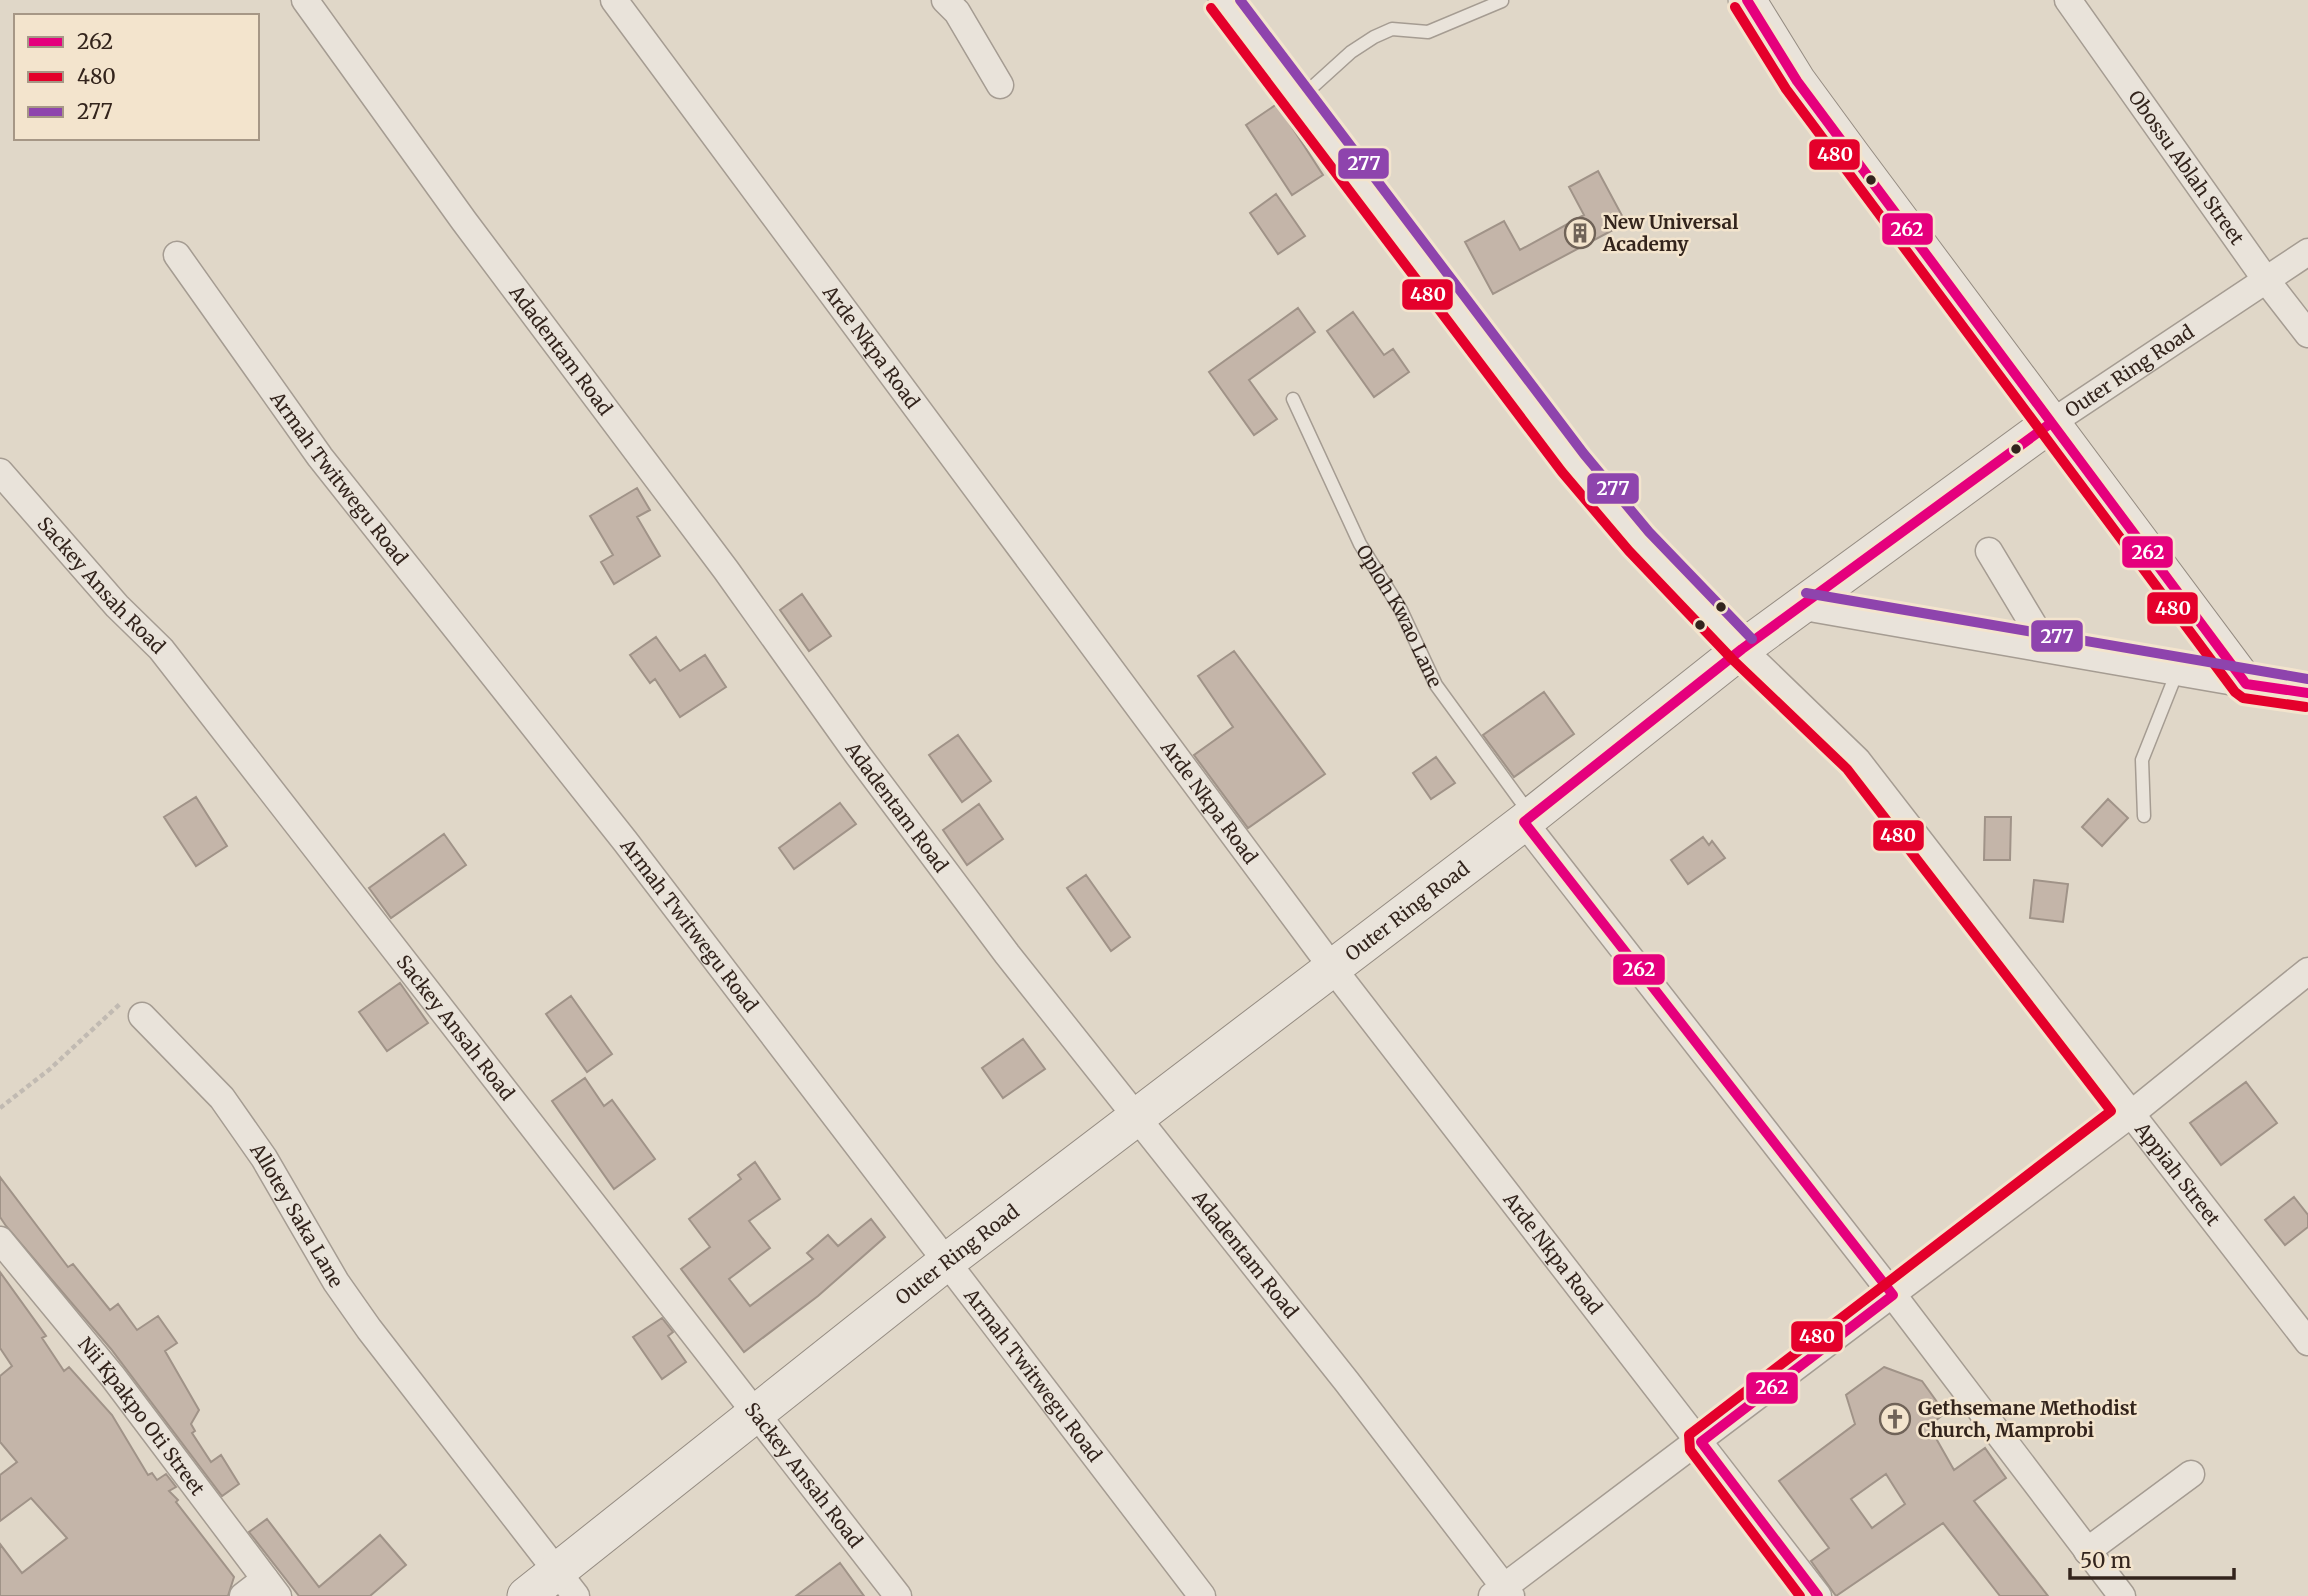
<svg xmlns="http://www.w3.org/2000/svg" width="2308" height="1596" viewBox="0 0 2308 1596" font-family="Merriweather,serif">
<rect width="100%" height="100%" fill="#e0d7c8"/>
<!-- building -->
<path fill="#c4b5a9" stroke="#a09388" stroke-width="2" fill-rule="evenodd" d="M1277 104 1323 175 1292 195 1246 125Z
M1598 171 1626 223 1493 294 1465 242 1504 221 1520 250 1584 215 1569 187Z
M1276 194 1305 236 1278 254 1250 213Z
M1298 308 1315 332 1249 380 1277 419 1254 435 1209 372Z
M1353 312 1384 355 1393 349 1409 372 1374 397 1327 331Z
M637 488 650 510 637 517 660 556 614 584 601 562 613 555 590 516Z
M802 594 831 636 809 651 780 610Z
M656 637 680 671 705 655 726 687 680 717 655 679 650 683 630 655Z
M1234 651 1325 774 1248 828 1194 755 1233 727 1198 676Z
M1544 692 1574 734 1514 777 1483 735Z
M958 735 991 781 962 802 929 755Z
M1436 757 1455 783 1431 799 1413 773Z
M196 797 227 846 196 866 164 817Z
M2108 799 2128 818 2102 846 2082 827Z
M840 803 856 824 794 869 779 848Z
M979 804 1003 839 967 865 943 830Z
M1985 817H2011L2010 860H1984Z
M444 834 466 865 391 918 369 888Z
M1703 837 1709 845 1712 841 1725 858 1688 884 1671 860Z
M1086 875 1130 937 1111 951 1067 888Z
M2034 880 2068 884 2063 922 2030 918Z
M400 983 428 1023 387 1051 359 1012Z
M571 996 612 1054 587 1072 546 1014Z
M1023 1039 1045 1069 1003 1098 982 1068Z
M585 1078 604 1106 612 1100 655 1159 614 1189 552 1101Z
M2246 1082 2277 1123 2221 1165 2190 1123Z
M755 1162 780 1199 749 1221 770 1248 729 1279 750 1306 813 1259 807 1253 828 1235 838 1246 871 1219 885 1237 818 1296 744 1352 681 1269 710 1247 689 1219 741 1179 738 1175Z
M0 1177 68 1267 73 1264 110 1310 118 1304 137 1330 158 1316 177 1343 165 1351 199 1410 191 1424 195 1431 192 1433 211 1462 221 1455 239 1484 222 1496 111 1349 6 1226 0 1217Z
M2294 1197 2308 1215V1227L2285 1245 2265 1220Z
M0 1272 46 1336 42 1338 64 1371 69 1367 112 1415 148 1475 152 1473 157 1480 166 1474 176 1487 169 1491 178 1500 176 1502 234 1577 228 1596H0V1544L22 1573 67 1538 31 1498 0 1521V1475L17 1462 0 1442V1376L12 1366 0 1348Z
M662 1318 673 1332 668 1336 686 1362 662 1379 633 1337Z
M1884 1367 1922 1381 1945 1413 1929 1426 1954 1470 1985 1448 2006 1478 1974 1501 2048 1596H2000L1943 1523 1836 1596 1811 1561 1829 1548 1779 1481 1855 1424 1846 1395ZM1886 1474 1905 1504 1872 1528 1851 1499Z
M267 1519 319 1587 380 1535 406 1565 370 1596H299L249 1532Z
M840 1563 864 1596H796Z"/>
<g fill="none" stroke-linecap="round" stroke-linejoin="round">
<!-- lane casing -->
<g stroke="#a59c92" stroke-width="15">
<g id="lane">
<path d="M1298 100 1351 52 1374 37 1392 29 1428 32 1502 1"/>
<path id="s1" d="M1293 399 1360 544 1401 610 1436 685 1530 814"/>
<path d="M2144 816 2142 760 2177 672"/>
</g>
</g>
<!-- street casing -->
<g stroke="#a59c92" stroke-width="29">
<g id="street">
<path id="s2" d="M305 0 464 221 726 570 858 755 1007 954 1347 1382 1511 1596"/>
<path id="s3" d="M614 0 1331 966 1818 1596"/>
<path d="M945 0 957 12 1000 85"/>
<path id="s4" d="M1222 0 1573 463 1639 541 1742 649 1857 760 2308 1342"/>
<path id="s5" d="M2068 0 2266 280 2308 334"/>
<path id="s6" d="M177 255 320 457 625 841 1202 1596"/>
<path id="s7" d="M2051 423 2308 252"/>
<path id="s8" d="M0 472 117 606 161 649 898 1596"/>
<path d="M1989 551 2034 626 2038 647"/>
<path d="M1804 607 2246 684"/>
<path d="M1524 822 1893 1295 2122 1596"/>
<path id="s9" d="M142 1016 222 1098 264 1158 336 1282 369 1329 576 1596"/>
<path id="s10" d="M0 1240 113 1377 278 1596"/>
<path d="M2087 1551 2191 1474"/>
<path d="M243 1596 265 1579"/>
<path d="M1492 1596 2131 1114 2308 971"/>
</g>
</g>
<!-- secondary casing -->
<g stroke="#958c82" stroke-width="39">
<g id="secondary">
<path d="M1747 0 1797 81 1852 156 2246 684 2308 693"/>
<path id="s11" d="M526 1596 945 1263 1524 822 1742 649 2051 423"/>
</g>
</g>
<!-- path -->
<path stroke="#c1bab2" stroke-width="4.5" stroke-dasharray="5 3.5" stroke-linecap="butt" d="M0 1108 50 1069 121 1003"/>
<!-- lane -->
<use href="#lane" stroke="#e9e3da" stroke-width="12"/>
<!-- street -->
<use href="#street" stroke="#e9e3da" stroke-width="26"/>
<!-- secondary -->
<use href="#secondary" stroke="#e9e3da" stroke-width="37"/>
<!-- bus-1 casing -->
<g stroke="#f3e4cd" stroke-width="16">
<path id="bus-1" d="M1747 0 1797 81 2246 684 2308 693
M1818 1596 1701 1442 1893 1295 1524 822 1742 649 2051 423"/>
</g>
<!-- bus-2 casing -->
<g stroke="#f3e4cd" stroke-width="16">
<path id="bus-2" d="M1735 7 1786 89 2235 692 2243 698 2306 707
M1211 8 1562 472 1629 551 1732 659 1847 769 2111 1111 1689 1435 1690 1450 1800 1596"/>
</g>
<!-- bus-3 casing -->
<g stroke="#f3e4cd" stroke-width="16">
<path id="bus-3" d="M1240 0 1584 454 1649 532 1752 639
M1806 593 2308 679"/>
</g>
<!-- bus-1 -->
<use href="#bus-1" stroke="#e5007d" stroke-width="10"/>
<!-- bus-2 -->
<use href="#bus-2" stroke="#e4002b" stroke-width="10"/>
<!-- bus-3 -->
<use href="#bus-3" stroke="#8e44ad" stroke-width="10"/>
</g>
<!-- icons -->
<defs>
<g id="building-ring" transform="scale(1.575)"><circle r="9.5" fill="#f3e4cd" stroke="#706358" stroke-width="1.5"/><path d="M-4-6H4V6H1V3H-1V6H-4ZM-2.5-4.3h1.7v1.8h-1.7ZM.8-4.3h1.7v1.8H.8ZM-2.5-1h1.7V.8h-1.7ZM.8-1h1.7V.8H.8Z" fill="#706358"/></g>
<g id="church-ring" transform="scale(1.575)"><circle r="9.5" fill="#f3e4cd" stroke="#706358" stroke-width="1.5"/><path d="M-1.2-6h2.4v3.5h3.3v2.4h-3.3V6h-2.4V-.1h-3.3v-2.4h3.3Z" fill="#706358"/></g>
</defs>
<g fill-rule="evenodd">
<use href="#building-ring" x="1580" y="233"/>
<use href="#church-ring" x="1895" y="1419"/>
</g>
<!-- markers -->
<g fill="#33241c" stroke="#f3e4cd" stroke-width="2.5">
<circle cx="1871" cy="180" r="6"/>
<circle cx="2016" cy="449" r="6"/>
<circle cx="1721" cy="607" r="6"/>
<circle cx="1700" cy="625" r="6"/>
</g>
<g text-anchor="middle" stroke-width="5" stroke-linejoin="round" paint-order="stroke">
<!-- street labels -->
<g font-size="19" fill="#33241c" stroke="#f3e4cd">
<text dy="7" stroke="none"><textPath href="#s5" startOffset="205">Obossu Ablah Street</textPath></text>
<text dy="7" stroke="none"><textPath href="#s3" startOffset="432">Arde Nkpa Road</textPath></text>
<text dy="7" stroke="none"><textPath href="#s2" startOffset="434">Adadentam Road</textPath></text>
<text dy="7" stroke="none"><textPath href="#s7" startOffset="94">Outer Ring Road</textPath></text>
<text dy="7" stroke="none"><textPath href="#s6" startOffset="276">Armah Twitwegu Road</textPath></text>
<text dy="7" stroke="none"><textPath href="#s8" startOffset="152">Sackey Ansah Road</textPath></text>
<text dy="7" stroke="none"><textPath href="#s1" startOffset="242">Oploh Kwao Lane</textPath></text>
<text dy="7" stroke="none"><textPath href="#s3" startOffset="999">Arde Nkpa Road</textPath></text>
<text dy="7" stroke="none"><textPath href="#s2" startOffset="1001">Adadentam Road</textPath></text>
<text dy="7" stroke="none"><textPath href="#s11" startOffset="1116">Outer Ring Road</textPath></text>
<text dy="7" stroke="none"><textPath href="#s6" startOffset="844">Armah Twitwegu Road</textPath></text>
<text dy="7" stroke="none"><textPath href="#s8" startOffset="719">Sackey Ansah Road</textPath></text>
<text dy="7" stroke="none"><textPath href="#s4" startOffset="1516">Appiah Street</textPath></text>
<text dy="7" stroke="none"><textPath href="#s9" startOffset="254">Allotey Saka Lane</textPath></text>
<text dy="7" stroke="none"><textPath href="#s2" startOffset="1568">Adadentam Road</textPath></text>
<text dy="7" stroke="none"><textPath href="#s3" startOffset="1566">Arde Nkpa Road</textPath></text>
<text dy="7" stroke="none"><textPath href="#s11" startOffset="550">Outer Ring Road</textPath></text>
<text dy="7" stroke="none"><textPath href="#s6" startOffset="1410">Armah Twitwegu Road</textPath></text>
<text dy="7" stroke="none"><textPath href="#s10" startOffset="226">Nii Kpakpo Oti Street</textPath></text>
<text dy="7" stroke="none"><textPath href="#s8" startOffset="1286">Sackey Ansah Road</textPath></text>
</g>
<!-- poi labels -->
<g font-size="19" font-weight="bold" fill="#33241c" stroke="#f3e4cd" text-anchor="start">
<text x="1603" y="229">New Universal<tspan x="1603" dy="22">Academy</tspan></text>
<text x="1918" y="1415">Gethsemane Methodist<tspan x="1918" dy="22">Church, Mamprobi</tspan></text>
</g>
</g>
<g stroke="#f3e4cd" stroke-width="2.5">
<rect x="1808" y="138" width="53" height="33" rx="7" fill="#e4002b"/>
<rect x="1337" y="147" width="53" height="33" rx="7" fill="#8e44ad"/>
<rect x="1881" y="212" width="53" height="34" rx="7" fill="#e5007d"/>
<rect x="1401" y="278" width="53" height="33" rx="7" fill="#e4002b"/>
<rect x="1586" y="472" width="54" height="33" rx="7" fill="#8e44ad"/>
<rect x="2121" y="535" width="53" height="34" rx="7" fill="#e5007d"/>
<rect x="2146" y="591" width="53" height="34" rx="7" fill="#e4002b"/>
<rect x="2030" y="619" width="54" height="34" rx="7" fill="#8e44ad"/>
<rect x="1872" y="819" width="53" height="33" rx="7" fill="#e4002b"/>
<rect x="1612" y="953" width="54" height="33" rx="7" fill="#e5007d"/>
<rect x="1790" y="1320" width="54" height="33" rx="7" fill="#e4002b"/>
<rect x="1745" y="1371" width="54" height="34" rx="7" fill="#e5007d"/>
</g>
<g font-size="19" text-anchor="middle" font-weight="bold" fill="#fff">
<text x="1835" y="161">480</text>
<text x="1364" y="170">277</text>
<text x="1907" y="236">262</text>
<text x="1428" y="301">480</text>
<text x="1613" y="495">277</text>
<text x="2148" y="559">262</text>
<text x="2173" y="615">480</text>
<text x="2057" y="643">277</text>
<text x="1898" y="842">480</text>
<text x="1639" y="976">262</text>
<text x="1817" y="1343">480</text>
<text x="1772" y="1394">262</text>
</g>
<!-- legend -->
<rect x="14" y="14" width="245" height="126" fill="#f3e4cd" stroke="#a69786" stroke-width="2"/>
<rect x="28" y="37" width="35" height="10" fill="#e5007d" stroke="#a69786" stroke-width="2"/>
<text x="77" y="49" font-size="21" fill="#33241c">262</text>
<rect x="28" y="72" width="35" height="10" fill="#e4002b" stroke="#a69786" stroke-width="2"/>
<text x="77" y="84" font-size="21" fill="#33241c">480</text>
<rect x="28" y="107" width="35" height="10" fill="#8e44ad" stroke="#a69786" stroke-width="2"/>
<text x="77" y="119" font-size="21" fill="#33241c">277</text>
<!-- scale -->
<path d="M2070 1568v10h164v-10" fill="none" stroke="#33241c" stroke-width="3.5"/>
<text x="2080" y="1568" font-size="21" fill="#33241c" stroke="#f3e4cd" stroke-width="5" paint-order="stroke">50 m</text>
</svg>
